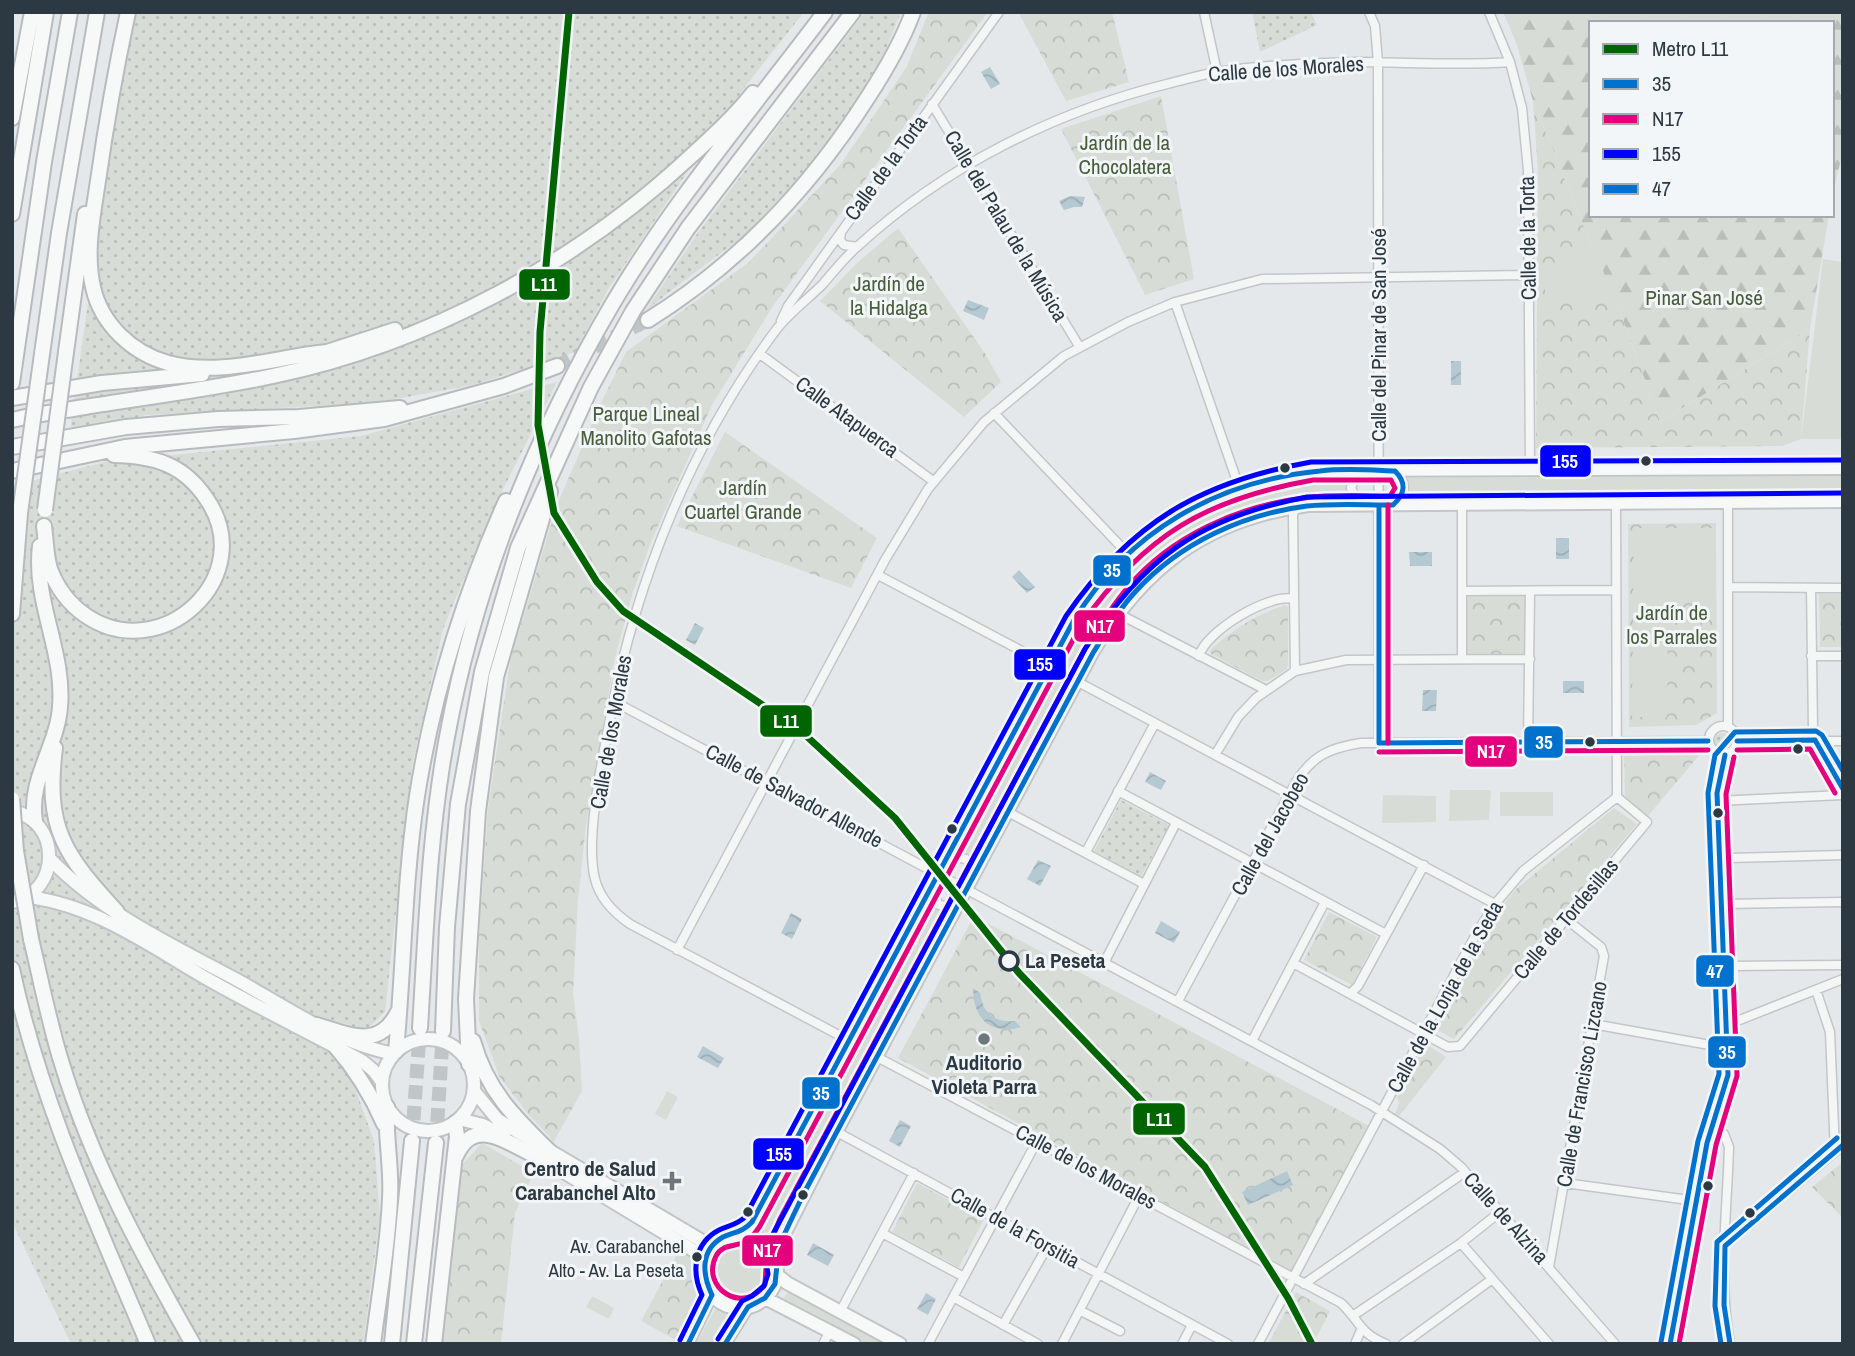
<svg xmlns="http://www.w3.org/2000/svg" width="1855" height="1356" viewBox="0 0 1855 1356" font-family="'Archivo Narrow',sans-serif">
<defs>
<pattern id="grass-dots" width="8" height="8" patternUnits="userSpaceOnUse" patternTransform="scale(1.75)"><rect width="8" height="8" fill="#d7ddd6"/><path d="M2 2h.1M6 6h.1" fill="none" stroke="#b9beb9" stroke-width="1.8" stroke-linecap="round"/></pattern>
<pattern id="forest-firs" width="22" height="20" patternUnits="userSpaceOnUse" patternTransform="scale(1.75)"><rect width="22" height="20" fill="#d7ddd6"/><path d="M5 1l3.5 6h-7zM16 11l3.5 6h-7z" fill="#b9beb9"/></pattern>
<pattern id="park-crowns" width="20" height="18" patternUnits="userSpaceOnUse" patternTransform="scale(1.75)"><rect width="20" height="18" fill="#d7ddd6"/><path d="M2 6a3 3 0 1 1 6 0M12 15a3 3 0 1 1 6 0" fill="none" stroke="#b9beb9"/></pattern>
<pattern id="water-waves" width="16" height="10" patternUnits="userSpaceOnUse" patternTransform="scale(1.75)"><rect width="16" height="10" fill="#b5c9d2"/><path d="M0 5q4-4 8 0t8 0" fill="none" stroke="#9cadb6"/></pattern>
</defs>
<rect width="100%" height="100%" fill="#e5e8ea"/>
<!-- grass -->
<path fill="url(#grass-dots)" d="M134 12H804L744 88 609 288 575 352 473 385 374 403 147 415 70 430 113 126Z
M865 12H901L879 67 821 156 742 237 646 310 697 234Z
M1252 12H1311L1317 25 1260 52Z
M557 382 493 509 443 629 412 766 385 1012 368 1028 355 1088 374 1141 380 1217 363 1344H71L12 1222V486L104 462 361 436Z
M1714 741a8 8 0 1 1 16 0a8 8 0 1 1-16 0Z
M1121 800 1169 825 1141 877 1094 851Z"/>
<!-- forest -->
<path fill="url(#forest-firs)" d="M1503 12H1843V151L1832 197V23H1591V215H1829L1810 329 1660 422 1617 303 1591 244 1533 101 1517 45Z"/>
<!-- park -->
<path fill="url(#park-crowns)" d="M929 12H988L773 306 712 405 652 540 633 592 615 657 586 826 578 900 573 993 579 1039 582 1091 553 1143 550 1137 528 1114 499 1076 479 1021V937L488 808 510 662 556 507 600 405 626 352 749 262 840 165 906 68Z
M1018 12H1112L1129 82 1066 101Z
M1161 96 1194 279 1145 295 1061 129Z
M1533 101 1591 244 1617 303 1660 422 1810 329 1801 439 1782 446 1536 448 1538 172Z
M898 228 986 355 1001 382 964 417 820 301 856 264Z
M725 432 877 538 851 588 677 526Z
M1716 523 1717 713 1696 725 1629 727 1628 524Z
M1463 591H1530V659H1462Z
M1819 594H1843V647H1820Z
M1285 605 1288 607V664L1287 669 1268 681H1262L1211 654 1210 650C1233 630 1255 615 1285 605Z
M1702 752 1648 816 1625 800 1624 756Z
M1614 808 1637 824 1454 1039 1435 1029 1496 914 1515 890Z
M1329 912 1377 937 1352 985 1304 960Z
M974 916 1371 1127 1292 1272 898 1058Z
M1425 1043 1446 1057 1399 1116 1395 1114 1399 1103 1397 1097Z
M482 1143 534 1173 515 1213 501 1344H442L460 1167Z
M1843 1162V1218L1812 1187Z
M917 1183 984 1219 959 1267 892 1232Z
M681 1247 704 1260C703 1274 704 1283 712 1295L683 1344 641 1321Z
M1296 1292 1330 1311 1313 1344H1268Z"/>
<!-- garden -->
<path fill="#d7ddd6" d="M1591 244 1617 303H1545V280Z
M1823 259 1843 262V439H1801Z
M1843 476V494L1407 497 1409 488 1408 478Z
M1349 479V497C1273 500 1199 518 1142 572 1124 589 1110 610 1096 630L975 860 968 854 958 851 1082 623C1147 524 1230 481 1349 479Z
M1634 528H1713L1712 595 1668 596 1667 717H1632Z
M1450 790H1491L1489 820 1449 821Z
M1500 792H1553V816H1500Z
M1383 795 1436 796V822L1382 823Z
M930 906 946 913 771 1243 755 1233Z
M667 1091 678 1097 666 1120 655 1114Z
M1843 1172V1212L1822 1191Z
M716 1271a25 25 0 1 1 50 0a25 25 0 1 1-50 0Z
M788 1291 887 1344H867L783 1300Z
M592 1296 614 1308 609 1319 586 1307Z
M718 1304 734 1312 717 1344H696Z"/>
<!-- water -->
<path fill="url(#water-waves)" d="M990 67 1000 84 991 89 981 72Z
M1070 196 1085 197 1082 207H1074L1064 210 1059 201Z
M968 300 989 308 984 320 963 311Z
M1451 361H1461V385H1451Z
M1556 538H1569V559H1556Z
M1409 552H1432V566H1410Z
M1019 570 1035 587 1027 593 1012 577Z
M695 623 704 628 695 645 686 640Z
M1563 681H1584V693H1563Z
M1423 690H1437L1436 711H1422Z
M1150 772 1166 781 1161 790 1145 782Z
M1038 860 1051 866 1040 886 1027 879Z
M791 913 802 919 792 939 781 933Z
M1161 921 1180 932 1174 943 1155 933Z
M973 988 980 993C983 1013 994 1023 1015 1021L1021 1027C990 1036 973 1018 973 988Z
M703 1046 724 1058 718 1068 697 1057Z
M900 1120 911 1126 900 1147 889 1141Z
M1287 1171 1293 1185 1248 1205 1242 1192Z
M813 1243 834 1255 828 1266 807 1255Z
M926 1293 936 1299 928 1315 917 1309Z"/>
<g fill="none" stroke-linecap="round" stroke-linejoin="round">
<!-- highway-tunnel -->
<path stroke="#c0c5c8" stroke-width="14" stroke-dasharray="14 7" stroke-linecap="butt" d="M557 366 648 320
M412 1141 420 1028
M436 1143 443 1031"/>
<!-- street casing -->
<g stroke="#c3c6c8" stroke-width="11">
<path id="street" d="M1204 12 1217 72
M1369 12 1375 26 1378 63 1379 743
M1489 12 1510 62 1522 108 1528 170 1530 470
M932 104 1079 346
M841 233 840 240 844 245 857 247
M1175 302 1239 487
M781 321 788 306 999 12
M760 354 933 481
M994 413 1128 554
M1362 471 1354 480 1351 488 1356 498 1365 505
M1616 503 1617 797
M1728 503V727
M1462 504V659
M1393 505C1406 495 1408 482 1395 471
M1295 508 1293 515 1295 671
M878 575 1050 666
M1729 587 1843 588
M1811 588 1813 728 1815 740 1843 789
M1463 591 1615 590
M1119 614 1266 690
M1199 656C1206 631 1269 593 1294 599
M1811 656H1843
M1078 682 1495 904
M613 701 1371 1105 1440 1149 1461 1167 1615 1344
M1709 740a14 14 0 1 1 28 0a14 14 0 1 1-28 0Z
M1737 741H1843
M1528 742 1530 591
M1215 755 1238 717 1256 698 1295 671 1346 660 1530 659
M1118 791 1386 934
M1717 801 1843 795
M1008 812 1144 884
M1086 852 1155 723
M949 856 966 859 973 868 975 875
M1719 856 1728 858 1843 855
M930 889 939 905 957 908
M1721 906 1726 904 1843 902
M677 950 885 560 928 489 984 422 1064 356 1128 322 1175 302 1262 279 1529 275
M1104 963 1176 823
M1293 963 1448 1047 1460 1046 1647 822 1617 797
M1723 964 1733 966 1843 965
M1816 990 1830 1032 1835 1152
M1351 993 1358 986 1424 865
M1178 1001 1296 782C1313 755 1330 748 1361 743L1708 741
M1592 1025 1604 1026 1721 1047 1727 1046
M1727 1025 1843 979
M850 1041 630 924C614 913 600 899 595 879 585 840 602 760 610 719 636 580 691 444 776 330 789 313 808 299 823 284 834 271 845 257 858 246 944 167 1054 112 1167 84 1183 80 1200 75 1217 72 1262 65 1310 63 1356 62 1407 62 1459 66 1510 62
M1252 1041 1325 902
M877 1057 1341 1303C1361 1322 1358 1332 1386 1344
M837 1132 1228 1344
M1712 1132 1724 1134 1729 1147C1727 1213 1718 1279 1730 1344
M1565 1183 1696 1201
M882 1233 964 1277
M1461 1243 1549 1344
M1725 1245 1843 1145
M1549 1267 1604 956 1601 947 1566 919
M1304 1284 1465 1172
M953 1297 1038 1344
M1081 1311 1120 1331
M840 1312 914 1173
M1354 1315 1461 1243 1500 1212
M1003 1325 1047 1247
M823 1344 830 1331
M928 1344 1037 1141
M1062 1344 1139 1196
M1182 1344 1192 1325
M1258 1344 1475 936 1495 904 1523 871 1617 797
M1355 1344 1361 1330
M1403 1344 1491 1280
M1670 1344 1707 1143 1728 1075 1717 793 1725 755"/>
</g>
<!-- secondary casing -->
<g stroke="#c3c6c8" stroke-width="14">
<path id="secondary" d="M742 1233 752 1222 761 1206 1074 620C1129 532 1210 485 1312 471L1843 469
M774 1256 837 1132 1093 653C1145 567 1207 520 1308 506L1843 502
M688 1344 712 1295
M725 1344 748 1307"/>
</g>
<!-- primary casing -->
<g stroke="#c2c5c7" stroke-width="16">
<path id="primary" d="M12 811C62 820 61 893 12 902
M50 859C102 913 174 946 239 981 289 1009 337 1043 394 1054
M28 897C96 905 153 948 211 981 261 1009 312 1034 362 1061L373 1070 382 1082
M382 1085a46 46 0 1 1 92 0a46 46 0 1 1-92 0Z
M474 1091 498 1120 702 1241 714 1244
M459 1119 483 1125 504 1136
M529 1151 696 1252 704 1260
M703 1271a37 37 0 1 1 74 0a37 37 0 1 1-74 0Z
M777 1275 787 1283 900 1344
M765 1298 854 1344"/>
</g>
<!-- highway casing -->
<g stroke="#b8bbbe" stroke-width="18">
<path id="highway" d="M128 12C116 68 106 124 98 181 93 215 85 252 93 287 101 324 132 353 168 363 220 377 275 357 327 352
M12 118 32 12
M12 214 46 12
M648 320C738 264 811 187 868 97 885 71 902 42 913 12
M66 352 85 214
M42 354 59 233 97 12
M318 355 395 330
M12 383 44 162 70 12
M12 398 102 383 202 374
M12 420C36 414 61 411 85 407 148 397 211 389 273 376 427 344 575 264 690 157 712 137 734 117 753 93
M12 447 126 427 218 419 299 417 400 408
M12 471 125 447 294 431 384 419 504 386 557 366
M44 526C46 540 46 556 50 569 57 588 68 603 85 615 161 668 261 576 206 498 183 464 154 456 114 455
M12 614 20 513
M55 748C45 829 64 854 117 912
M35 821C28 780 57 747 60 707 65 652 33 601 40 546
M31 939C41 980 49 1023 62 1064 92 1163 142 1254 193 1344
M12 969C40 1100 96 1221 148 1344
M317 1025C350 1035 379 1050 398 1012
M420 1028C426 931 429 833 447 737 475 584 535 436 613 303 674 200 753 108 825 12
M443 1031 447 927 458 804 482 672 518 548 591 387 633 311 688 228 853 12
M473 1041C487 1091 515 1118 551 1153
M335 1046C357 1071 371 1094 384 1124
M396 1051C404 966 404 881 417 796 433 694 464 595 506 501
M469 1064 466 999 478 811 496 677 550 491
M456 1156C474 1115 507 1143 536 1156
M373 1344C379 1296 388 1247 390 1198 392 1167 385 1137 387 1107
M392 1344 412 1141
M414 1344 436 1143
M434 1344 457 1136 455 1123"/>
</g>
<!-- street -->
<use href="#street" stroke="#f4f6f6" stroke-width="8"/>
<!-- secondary -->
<use href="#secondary" stroke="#f7f8f8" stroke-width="10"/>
<!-- primary -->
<use href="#primary" stroke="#f7f8f8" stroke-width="12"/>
<!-- highway -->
<use href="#highway" stroke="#f7f8f8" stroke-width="14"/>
<!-- highway-bridge casing -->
<g stroke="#b8bbbe" stroke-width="18" stroke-linecap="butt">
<path id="highway-bridge" d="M45 510 66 352
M20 513 42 354
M12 799 16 851 31 939"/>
</g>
<!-- highway-bridge -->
<use href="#highway-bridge" stroke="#f7f8f8" stroke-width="14"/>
<!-- bus-1 casing -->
<g stroke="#f3f6f8" stroke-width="10">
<path id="bus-1" d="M1379 505V743
M1737 741 1815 740 1843 789
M1379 743 1708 741
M688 1344 712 1295C702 1274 700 1250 723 1237 734 1232 743 1232 752 1222L1074 620C1129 531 1217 481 1320 471 1345 468 1370 470 1395 471 1407 483 1405 494 1393 505 1364 505 1335 503 1307 506 1243 514 1180 543 1136 591 1119 609 1106 632 1093 653L803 1195 774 1256 777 1265 775 1284 765 1298 748 1307 725 1344
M1670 1344 1707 1143 1728 1075 1717 793 1725 755
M1730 1344 1724 1305 1725 1246 1843 1145"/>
</g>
<!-- bus-2 casing -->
<g stroke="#f3f6f8" stroke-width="10">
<path id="bus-2" d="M1313 480H1391L1395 488 1390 496C1361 496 1333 494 1304 498 1238 506 1171 536 1128 587 1112 606 1098 628 1085 649L780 1219 767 1251 765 1284C744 1316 700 1288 716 1256 722 1244 734 1247 745 1242 751 1239 756 1232 760 1226L1081 625C1144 535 1206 499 1313 480Z
M1388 505V743
M1737 750 1810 749 1835 793
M1379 752 1708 750
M1679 1344 1716 1145 1737 1076 1726 794 1734 757"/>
</g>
<!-- bus-3 casing -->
<g stroke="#f3f6f8" stroke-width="10">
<path id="bus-3" d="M718 1339 742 1301 752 1296 764 1286 768 1274 765 1255 773 1234 1085 649C1144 558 1199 517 1307 497L1843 493
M680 1340 702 1295C691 1271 694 1243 719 1230 729 1225 737 1225 745 1217L1066 616C1131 522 1200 482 1311 462L1843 460"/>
</g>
<!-- bus-4 casing -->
<g stroke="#f3f6f8" stroke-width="10">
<path id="bus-4" d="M1661 1342 1698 1141 1719 1074 1708 793 1715 755 1735 732 1816 731 1822 735 1843 771
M1721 1344 1715 1306 1717 1242 1837 1138"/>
</g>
<!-- bus-1 -->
<use href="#bus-1" stroke="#0072ce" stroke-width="5"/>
<!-- bus-2 -->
<use href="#bus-2" stroke="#e5007d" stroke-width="5"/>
<!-- bus-3 -->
<use href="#bus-3" stroke="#00f" stroke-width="5"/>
<!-- bus-4 -->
<use href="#bus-4" stroke="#0072ce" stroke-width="5"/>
<!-- metro-1 casing -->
<g stroke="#f3f6f8" stroke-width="12">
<path id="metro-1" d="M569 12 540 332 538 425 554 513 597 582 623 611 801 731 895 818 1019 973 1205 1167 1288 1298 1312 1344"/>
</g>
<!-- metro-1 -->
<use href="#metro-1" stroke="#006400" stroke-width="7"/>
</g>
<!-- markers -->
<g fill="#2c3942" stroke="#f3f6f8" stroke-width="2.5">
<circle cx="1646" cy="461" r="6"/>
<circle cx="1285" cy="468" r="6"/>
<circle cx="1590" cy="742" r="6"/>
<circle cx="1798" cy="749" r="6"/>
<circle cx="1718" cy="813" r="6"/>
<circle cx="952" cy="829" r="6"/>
<circle cx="1708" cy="1186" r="6"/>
<circle cx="803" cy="1195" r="6"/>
<circle cx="748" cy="1212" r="6"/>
<circle cx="1750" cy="1213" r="6"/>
<circle cx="697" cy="1257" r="6"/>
</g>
<circle fill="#f3f6f8" stroke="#2c3942" stroke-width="3.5" cx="1009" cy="961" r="9"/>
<g fill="#6d767d" stroke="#f3f6f8" stroke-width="2.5">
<circle cx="984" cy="1039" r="7"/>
<path d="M668.5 1170.5h7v7h7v7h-7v7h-7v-7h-7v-7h7z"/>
</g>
<g text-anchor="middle" stroke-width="6" stroke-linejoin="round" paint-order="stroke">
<!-- bus labels -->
<g font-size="19" fill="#2c3942" stroke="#f3f6f8" text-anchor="end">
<text x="684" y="1253">Av. Carabanchel<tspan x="684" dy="24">Alto - Av. La Peseta</tspan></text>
</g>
<!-- street labels -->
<g font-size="21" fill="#2c3942" stroke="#f3f6f8">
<text transform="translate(1286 69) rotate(-4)" y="7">Calle de los Morales</text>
<text transform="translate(886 168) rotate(-54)" y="7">Calle de la Torta</text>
<text transform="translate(1006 226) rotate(59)" y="7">Calle del Palau de la Música</text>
<text transform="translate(1528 238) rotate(-91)" y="7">Calle de la Torta</text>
<text transform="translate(1379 335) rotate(-90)" y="7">Calle del Pinar de San José</text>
<text transform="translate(847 417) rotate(36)" y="7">Calle Atapuerca</text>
<text transform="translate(611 732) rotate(-80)" y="7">Calle de los Morales</text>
<text transform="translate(794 796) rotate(28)" y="7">Calle de Salvador Allende</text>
<text transform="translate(1270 834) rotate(-61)" y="7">Calle del Jacobeo</text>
<text transform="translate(1566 919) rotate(-50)" y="7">Calle de Tordesillas</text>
<text transform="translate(1445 997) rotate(-61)" y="7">Calle de la Lonja de la Seda</text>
<text transform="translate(1582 1084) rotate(-80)" y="7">Calle de Francisco Lizcano</text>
<text transform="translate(1086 1167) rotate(28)" y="7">Calle de los Morales</text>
<text transform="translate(1506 1218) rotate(48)" y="7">Calle de Alzina</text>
<text transform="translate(1015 1228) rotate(29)" y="7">Calle de la Forsitia</text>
</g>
<!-- park labels -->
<g font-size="21" fill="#485d3b" stroke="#f3f6f8">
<text x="1125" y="150">Jardín de la<tspan x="1125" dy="24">Chocolatera</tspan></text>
<text x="889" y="291">Jardín de<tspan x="889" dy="24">la Hidalga</tspan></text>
<text x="1704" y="305">Pinar San José</text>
<text x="646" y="421">Parque Lineal<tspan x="646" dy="24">Manolito Gafotas</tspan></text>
<text x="743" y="495">Jardín<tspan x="743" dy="24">Cuartel Grande</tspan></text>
<text x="1672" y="620">Jardín de<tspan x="1672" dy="24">los Parrales</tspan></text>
</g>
<!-- stop labels -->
<g font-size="21" font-weight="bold" fill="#2c3942" stroke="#f3f6f8" text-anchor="start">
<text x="1025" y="968">La Peseta</text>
</g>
<!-- poi labels -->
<g font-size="21" font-weight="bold" fill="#2c3942" stroke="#f3f6f8">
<text x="984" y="1070">Auditorio<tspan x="984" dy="24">Violeta Parra</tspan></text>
<text x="656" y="1176" text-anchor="end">Centro de Salud<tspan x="656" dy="24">Carabanchel Alto</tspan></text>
</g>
</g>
<g stroke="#f3f6f8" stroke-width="2.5">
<rect x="518" y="268" width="53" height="33" rx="7" fill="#006400"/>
<rect x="1539" y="444" width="53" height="34" rx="7" fill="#00f"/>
<rect x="1092" y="554" width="40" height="33" rx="7" fill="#0072ce"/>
<rect x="1073" y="609" width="53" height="34" rx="7" fill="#e5007d"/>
<rect x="1013" y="648" width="54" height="33" rx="7" fill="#00f"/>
<rect x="759" y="704" width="54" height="34" rx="7" fill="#006400"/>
<rect x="1523" y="725" width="41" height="34" rx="7" fill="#0072ce"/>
<rect x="1464" y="735" width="54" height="33" rx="7" fill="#e5007d"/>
<rect x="1695" y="954" width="40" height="34" rx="7" fill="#0072ce"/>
<rect x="1707" y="1035" width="40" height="34" rx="7" fill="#0072ce"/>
<rect x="801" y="1076" width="40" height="34" rx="7" fill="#0072ce"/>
<rect x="1132" y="1102" width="54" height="34" rx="7" fill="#006400"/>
<rect x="752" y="1137" width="53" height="34" rx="7" fill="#00f"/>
<rect x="741" y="1234" width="53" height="33" rx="7" fill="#e5007d"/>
</g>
<g font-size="19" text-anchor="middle" font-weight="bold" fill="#fff">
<text x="544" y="291">L11</text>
<text x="1565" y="468">155</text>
<text x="1112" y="577">35</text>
<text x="1100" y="633">N17</text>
<text x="1040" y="671">155</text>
<text x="786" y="728">L11</text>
<text x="1544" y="749">35</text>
<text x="1491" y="758">N17</text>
<text x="1715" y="978">47</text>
<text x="1727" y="1059">35</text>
<text x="821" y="1100">35</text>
<text x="1159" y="1126">L11</text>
<text x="779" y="1161">155</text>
<text x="767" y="1257">N17</text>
</g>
<!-- border -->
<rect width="1855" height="1356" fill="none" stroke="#2c3942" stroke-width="28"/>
<!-- legend -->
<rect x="1589" y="21" width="245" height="196" fill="#f3f6f8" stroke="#a3aaaf" stroke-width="2"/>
<rect x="1603" y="44" width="35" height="10" fill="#006400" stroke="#a3aaaf" stroke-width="2"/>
<text x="1652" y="56" font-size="21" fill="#2c3942">Metro L11</text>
<rect x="1603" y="79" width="35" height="10" fill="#0072ce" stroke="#a3aaaf" stroke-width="2"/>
<text x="1652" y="91" font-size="21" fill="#2c3942">35</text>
<rect x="1603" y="114" width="35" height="10" fill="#e5007d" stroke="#a3aaaf" stroke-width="2"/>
<text x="1652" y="126" font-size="21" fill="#2c3942">N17</text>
<rect x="1603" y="149" width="35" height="10" fill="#0000ff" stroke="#a3aaaf" stroke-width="2"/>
<text x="1652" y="161" font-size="21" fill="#2c3942">155</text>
<rect x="1603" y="184" width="35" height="10" fill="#0072ce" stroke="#a3aaaf" stroke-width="2"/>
<text x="1652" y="196" font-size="21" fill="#2c3942">47</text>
</svg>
